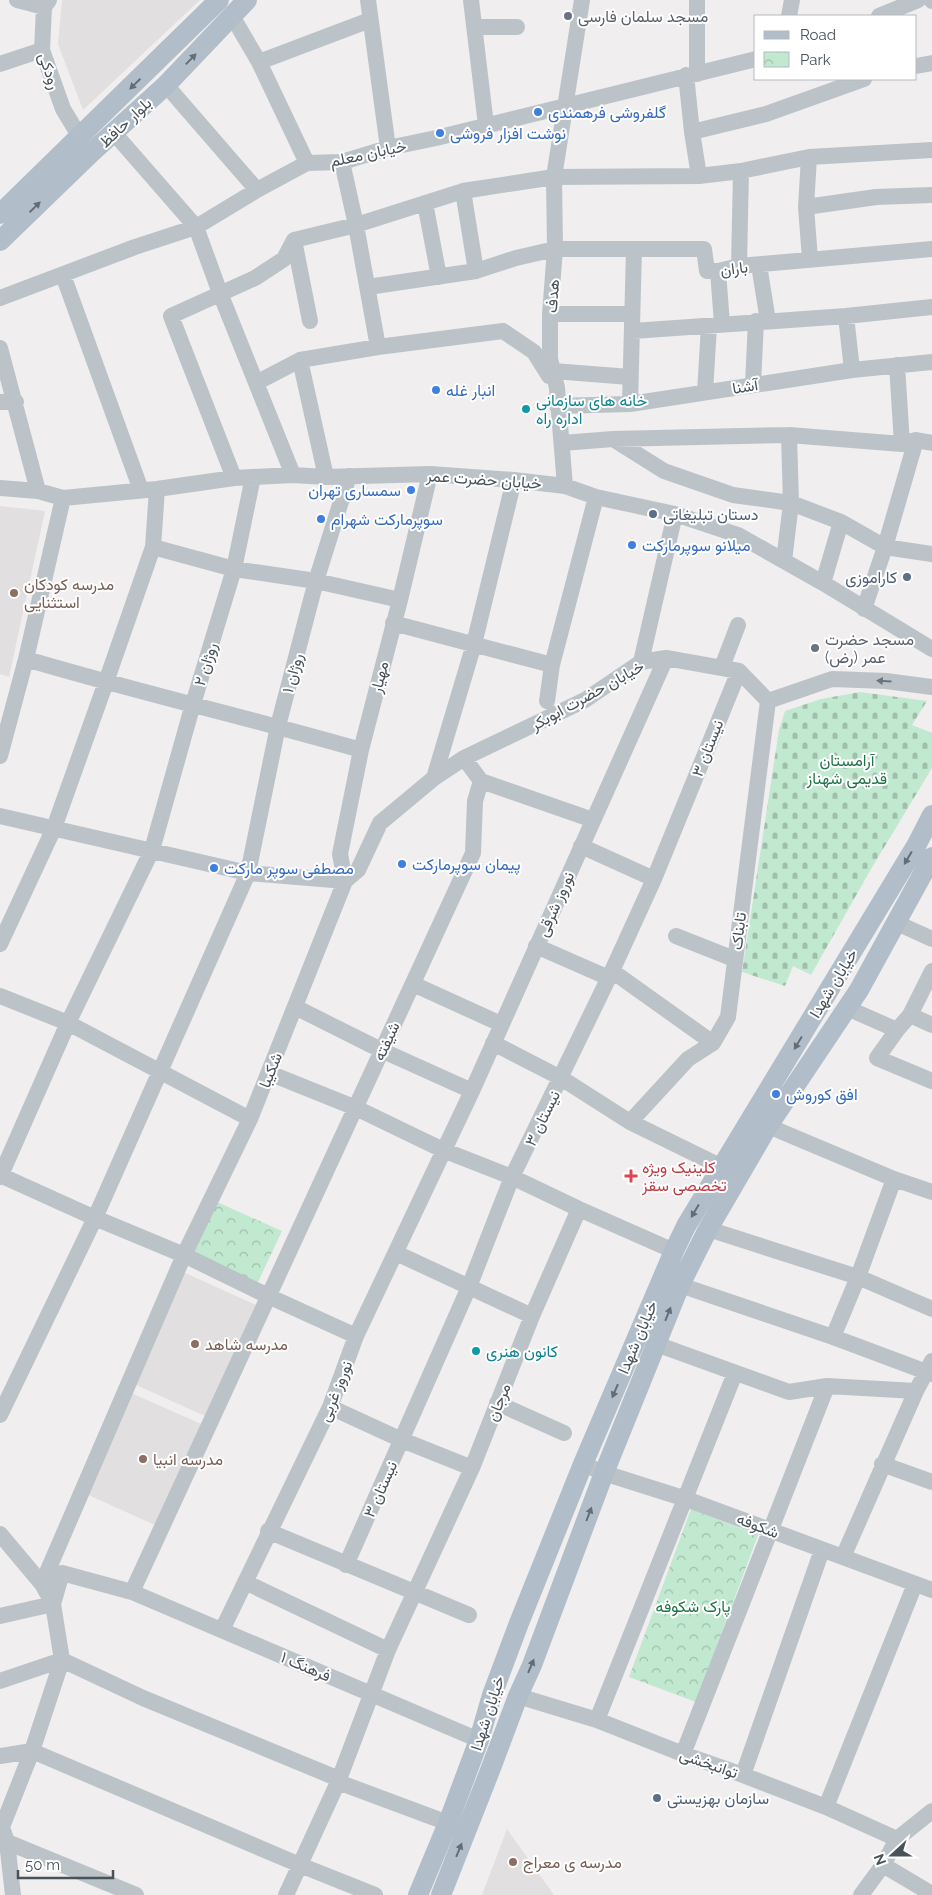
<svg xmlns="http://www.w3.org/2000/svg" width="932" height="1895" viewBox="0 0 932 1895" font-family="Raleway,Vazirmatn,sans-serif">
<defs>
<pattern id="cemetery-stones" width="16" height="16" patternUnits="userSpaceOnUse" patternTransform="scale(1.25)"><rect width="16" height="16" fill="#c1e9cf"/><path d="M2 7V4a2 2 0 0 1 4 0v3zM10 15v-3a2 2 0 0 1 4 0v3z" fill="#9fbfab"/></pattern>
<pattern id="park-crowns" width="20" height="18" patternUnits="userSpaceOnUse" patternTransform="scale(1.25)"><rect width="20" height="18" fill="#c1e9cf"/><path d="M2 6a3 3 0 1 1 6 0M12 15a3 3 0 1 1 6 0" fill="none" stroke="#9fbfab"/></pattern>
</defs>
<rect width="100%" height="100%" fill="#f0eeee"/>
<!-- education -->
<path fill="#e1dfdf" d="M62 0H200L83 110 58 44Z
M0 506 45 511 9 677 0 674Z
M183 1272 256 1305 205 1416 134 1384Z
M129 1392 201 1424 155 1525 84 1493Z
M507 1829 554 1895H482Z"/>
<!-- cemetery -->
<path fill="url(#cemetery-stones)" d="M860 692 927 701 912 725 932 733V768L871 869 811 975 793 966 785 986 742 972 779 730 785 711 821 699Z"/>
<!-- park -->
<path fill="url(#park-crowns)" d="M217 1202 282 1231 257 1284 193 1253Z
M691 1509 758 1535 696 1702 629 1677Z"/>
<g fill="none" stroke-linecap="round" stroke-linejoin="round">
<!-- minor -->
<path stroke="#bbc3c9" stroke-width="16" d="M17 0 44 7
M49 0 44 7 42 50 63 109 80 137
M368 0 388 148
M471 0 486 125
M932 0V1
M232 16 259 62 307 163
M789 16 792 0
M879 16 918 0
M474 27H517
M259 62 370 20
M0 64 42 50
M916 66 932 63
M697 74V0
M686 75 692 132 699 176
M166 85 257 190
M692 132 766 114 864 79
M114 133 196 227 220 293 293 475
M809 157 806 207 810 259
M342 162 356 225 378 347
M463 191 476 271
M425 203 439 277
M806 207 876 197 932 195
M294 240 310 321
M759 265 768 321
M739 266 741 171
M718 271 722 324
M63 275 141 490
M368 287 476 271 516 258 555 249H704L707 271H718L739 266 932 249
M0 298 135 247 196 227 257 190 307 163 342 162 388 148 436 138 756 59
M550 314H632
M846 316 852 370
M633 331 846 316 932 307
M0 348 38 491
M300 360 326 477
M897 365 902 444
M553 371 630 377
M256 383 300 360 378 347 503 331 534 352 549 376
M753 384 756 321
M705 392 709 326
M0 402H16
M630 404 634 249
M557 406 630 404 852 370 932 362
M613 439 664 471 733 495 791 503 841 522 885 547 932 554
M562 443 613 439 789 435 902 444 916 440 932 443
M234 478 171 316 255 278 284 259 294 240 356 225 463 191 554 177 699 176 741 171 809 157 932 150
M565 486 557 388 550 359V314L555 249 554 177 582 0
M0 488 38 491 63 498 157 489 234 478 293 475 326 477 430 474 514 480 565 486 596 497 675 514 738 535 823 583 932 649
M153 547 234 569 316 581 400 600
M784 561 791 503 789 435
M823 583 841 522
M864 609 885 547 916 440
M393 623 552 665
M26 659C137 692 250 718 361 750
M641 662 675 514
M722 667 738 625
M547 701 552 665 596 497
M768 701 832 679 886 681 932 687
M0 756 26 659 63 498
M464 758 481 781 593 820
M434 778 474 644 514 480
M0 816 248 873 345 881
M581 846 654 879
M345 881 340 854 361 750 400 600 430 474
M897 923 932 939
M676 936 734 959
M0 944 54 828 106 682 153 547 157 489
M536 946 609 978
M612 971 713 1043
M932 971 910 1015 897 1030 877 1058 932 1081
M413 984 501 1024
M0 996 68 1023 250 1119
M295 1007 381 1050 472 1091
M847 1008 897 1030
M910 1015 932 1025
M493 1043 561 1078 630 1122 722 1167
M269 1073 356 1108 443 1150 512 1177 579 1209 674 1251
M630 1122 688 1059 713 1043 728 1017 768 701
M768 1126 894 1179 932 1192
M0 1175 95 1218 184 1255 268 1296 356 1336
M0 1177 68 1023 152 850 193 704 234 569 253 477
M708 1229 858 1277 932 1309
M396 1253 532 1316
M680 1285 833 1337 932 1374
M833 1337 858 1277 894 1179
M656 1344 789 1392 827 1386 916 1391
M497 1403 564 1433
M330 1407 402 1440 472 1468
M0 1415 95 1218 248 873 278 726 316 581 349 476
M583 1464 604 1473 686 1499 932 1590
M882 1464 932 1482
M268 1531 469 1615
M0 1534 42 1584 53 1604 62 1660 32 1751 2 1827 7 1842 13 1895
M843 1557 916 1391 932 1361
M346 1565 469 1287 512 1177 612 971 654 879 739 671
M245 1582 388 1650
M42 1584 184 1255 250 1119 345 881 358 870 380 823 434 778 464 758 585 700 641 662 666 658 739 671 768 701
M132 1592 473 853 475 801 481 781
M0 1616 53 1604 62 1573 132 1592 479 1740
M222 1630 330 1407 356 1336 472 1091 666 658
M0 1681 62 1660 143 1698 339 1779
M518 1696 597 1720 683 1754 743 1775 826 1807 897 1839
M597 1720 735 1373
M683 1754 827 1386
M0 1756 32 1751 300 1865 375 1895
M743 1775 822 1550
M338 1782 448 1823
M826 1807 915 1584
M7 1842 136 1895
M883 1865 932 1894
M286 1895 338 1782 388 1650 472 1468 532 1316 579 1209
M861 1895 883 1865 897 1839 932 1811"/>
<!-- major -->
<path stroke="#b1beca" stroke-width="20" d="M0 214 219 0
M0 241 92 152 166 85 247 0
M418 1895 448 1823 479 1740 492 1695 519 1623 583 1464 674 1251 686 1226 916 846 932 815
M441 1895 491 1768 518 1696 532 1665 604 1473 680 1285 708 1229 768 1126 859 990 932 857"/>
</g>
<!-- one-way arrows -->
<defs><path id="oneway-solid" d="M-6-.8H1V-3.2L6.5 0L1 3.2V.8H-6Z" transform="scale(1.25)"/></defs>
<g fill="#626d75">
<use href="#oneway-solid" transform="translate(191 59) rotate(-46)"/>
<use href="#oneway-solid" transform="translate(135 84) rotate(136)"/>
<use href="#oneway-solid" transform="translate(35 207) rotate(-44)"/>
<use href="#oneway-solid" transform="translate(908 858) rotate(121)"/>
<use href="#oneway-solid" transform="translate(798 1043) rotate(121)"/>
<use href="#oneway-solid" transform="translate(695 1211) rotate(121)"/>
<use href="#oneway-solid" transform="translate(668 1314) rotate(-68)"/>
<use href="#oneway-solid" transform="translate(615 1391) rotate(113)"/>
<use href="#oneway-solid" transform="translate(589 1514) rotate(-69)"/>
<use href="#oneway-solid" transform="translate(531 1666) rotate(-67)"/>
<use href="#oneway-solid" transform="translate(459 1850) rotate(-68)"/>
</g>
<use fill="#6a747b" href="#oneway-solid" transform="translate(884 681) rotate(-176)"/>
<!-- markers -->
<g fill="#6b7280" stroke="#fff" stroke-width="2">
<circle cx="568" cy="16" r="5"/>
<circle cx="815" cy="648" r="5"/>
</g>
<g fill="#3f7fe0" stroke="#fff" stroke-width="2">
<circle cx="538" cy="112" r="5"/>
<circle cx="440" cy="133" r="5"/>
<circle cx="436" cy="390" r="5"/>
<circle cx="411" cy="490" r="5"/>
<circle cx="321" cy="519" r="5"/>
<circle cx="632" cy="545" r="5"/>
<circle cx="402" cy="864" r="5"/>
<circle cx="214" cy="868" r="5"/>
<circle cx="776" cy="1094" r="5"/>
</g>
<g fill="#0f9aa8" stroke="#fff" stroke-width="2">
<circle cx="526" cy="409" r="5"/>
<circle cx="476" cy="1351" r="5"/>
</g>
<g fill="#5c6f8a" stroke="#fff" stroke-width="2">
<circle cx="653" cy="514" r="5"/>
<circle cx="907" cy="577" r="5"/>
<circle cx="657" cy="1798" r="5"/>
</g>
<g fill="#8d6e63" stroke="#fff" stroke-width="2">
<circle cx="14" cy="593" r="5"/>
<circle cx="195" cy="1344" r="5"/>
<circle cx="143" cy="1459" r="5"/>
<circle cx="513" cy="1862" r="5"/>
</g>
<path fill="#e0444e" stroke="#fff" stroke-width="2" d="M628.5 1168.5h5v5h5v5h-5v5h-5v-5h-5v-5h5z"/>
<g text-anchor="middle" stroke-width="4" stroke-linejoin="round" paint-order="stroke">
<!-- worship labels -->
<g font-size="16" fill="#5b616d" stroke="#fff" text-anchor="start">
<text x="578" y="22">مسجد سلمان فارسی</text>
<text x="825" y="645">مسجد حضرت<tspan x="825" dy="18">عمر (رض)</tspan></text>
</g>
<!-- street labels -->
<g font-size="16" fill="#485259" stroke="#fff">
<text transform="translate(50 71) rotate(72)" y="6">رودکی</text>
<text transform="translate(125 122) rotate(-43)" y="6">بلوار حافظ</text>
<text transform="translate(368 153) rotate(-12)" y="6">خیابان معلم</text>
<text transform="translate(734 268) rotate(-7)" y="6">باران</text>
<text transform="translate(552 296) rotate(-86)" y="6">هدف</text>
<text transform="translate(745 386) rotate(-9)" y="6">آشنا</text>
<text transform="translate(484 479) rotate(4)" y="6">خیابان حضرت عمر</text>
<text transform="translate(205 664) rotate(-73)" y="6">روژان ۲</text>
<text transform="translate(292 673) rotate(-75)" y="6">روژان ۱</text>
<text transform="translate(379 677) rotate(-76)" y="6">مهیار</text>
<text transform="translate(587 695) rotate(-29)" y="6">خیابان حضرت ابوبکر</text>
<text transform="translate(707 748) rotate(-68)" y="6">نیستان ۳</text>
<text transform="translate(555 904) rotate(-66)" y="6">نوروز شرقی</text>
<text transform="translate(738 931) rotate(-83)" y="6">تابناک</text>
<text transform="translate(833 983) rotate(-59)" y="6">خیابان شهدا</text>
<text transform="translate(386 1041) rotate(-65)" y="6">شیفته</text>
<text transform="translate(270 1070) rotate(-68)" y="6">شکیبا</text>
<text transform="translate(542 1118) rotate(-64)" y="6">نیستان ۳</text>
<text transform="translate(637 1337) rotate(-67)" y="6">خیابان شهدا</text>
<text transform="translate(335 1391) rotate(-68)" y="6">نوروز غربی</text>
<text transform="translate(498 1402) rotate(-68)" y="6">مرجان</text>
<text transform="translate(380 1489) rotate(-66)" y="6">نیستان ۳</text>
<text transform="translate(758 1525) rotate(21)" y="6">شکوفه</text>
<text transform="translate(306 1666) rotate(23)" y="6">فرهنگ ۱</text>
<text transform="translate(487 1713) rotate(-72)" y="6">خیابان شهدا</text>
<text transform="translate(709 1763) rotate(19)" y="6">توانبخشی</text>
</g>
<!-- shop labels -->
<g font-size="16" fill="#366cbe" stroke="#fff" text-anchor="start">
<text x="548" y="118">گلفروشی فرهمندی</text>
<text x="450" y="139">نوشت افزار فروشی</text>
<text x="446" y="396">انبار غله</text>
<text x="401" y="496" text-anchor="end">سمساری تهران</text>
<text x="331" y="525">سوپرمارکت شهرام</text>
<text x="642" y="551">میلانو سوپرمارکت</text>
<text x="412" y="870">پیمان سوپرمارکت</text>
<text x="224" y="874">مصطفی سوپر مارکت</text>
<text x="786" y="1100">افق کوروش</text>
</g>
<!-- culture labels -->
<g font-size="16" fill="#0d838f" stroke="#fff" text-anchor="start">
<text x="536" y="406">خانه های سازمانی<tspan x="536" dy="18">اداره راه</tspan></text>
<text x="486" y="1357">کانون هنری</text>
</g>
<!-- service labels -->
<g font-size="16" fill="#4e5e75" stroke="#fff" text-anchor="start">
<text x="663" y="520">دستان تبلیغاتی</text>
<text x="897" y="583" text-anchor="end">کاراموزی</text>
<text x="667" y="1804">سازمان بهزیستی</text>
</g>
<!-- education labels -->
<g font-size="16" fill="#785e54" stroke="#fff" text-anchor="start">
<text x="24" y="590">مدرسه کودکان<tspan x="24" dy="18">استثنایی</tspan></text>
<text x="205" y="1350">مدرسه شاهد</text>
<text x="153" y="1465">مدرسه انبیا</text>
<text x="523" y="1868">مدرسه ی معراج</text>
</g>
<!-- park labels -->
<g font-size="16" fill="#217247" stroke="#fff">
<text x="847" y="766">آرامستان<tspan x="847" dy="18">قدیمی شهناز</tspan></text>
<text x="693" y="1612">پارک شکوفه</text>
</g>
<!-- health labels -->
<g font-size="16" fill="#be3a42" stroke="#fff" text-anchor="start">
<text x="642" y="1173">کلینیک ویژه<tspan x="642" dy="18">تخصصی سقز</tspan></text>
</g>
</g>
<!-- legend -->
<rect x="754" y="15" width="162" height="65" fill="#ffffff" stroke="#b6babd"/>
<rect x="764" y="31" width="25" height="8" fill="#b1beca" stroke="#b6babd"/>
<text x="800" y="40" font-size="15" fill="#485259">Road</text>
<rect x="764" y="52" width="25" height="15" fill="url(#park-crowns)" stroke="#b6babd"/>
<text x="800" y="65" font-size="15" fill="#485259">Park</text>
<!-- north arrow -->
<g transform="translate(892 1855) rotate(249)" stroke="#ffffff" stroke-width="4" paint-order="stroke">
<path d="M0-4L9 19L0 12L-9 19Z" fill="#485259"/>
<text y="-8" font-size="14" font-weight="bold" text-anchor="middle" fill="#485259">N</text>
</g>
<!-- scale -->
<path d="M18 1870v8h95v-8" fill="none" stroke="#485259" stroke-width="2.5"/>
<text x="25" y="1870" font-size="15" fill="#485259" stroke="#ffffff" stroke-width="4" paint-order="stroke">50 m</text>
</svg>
